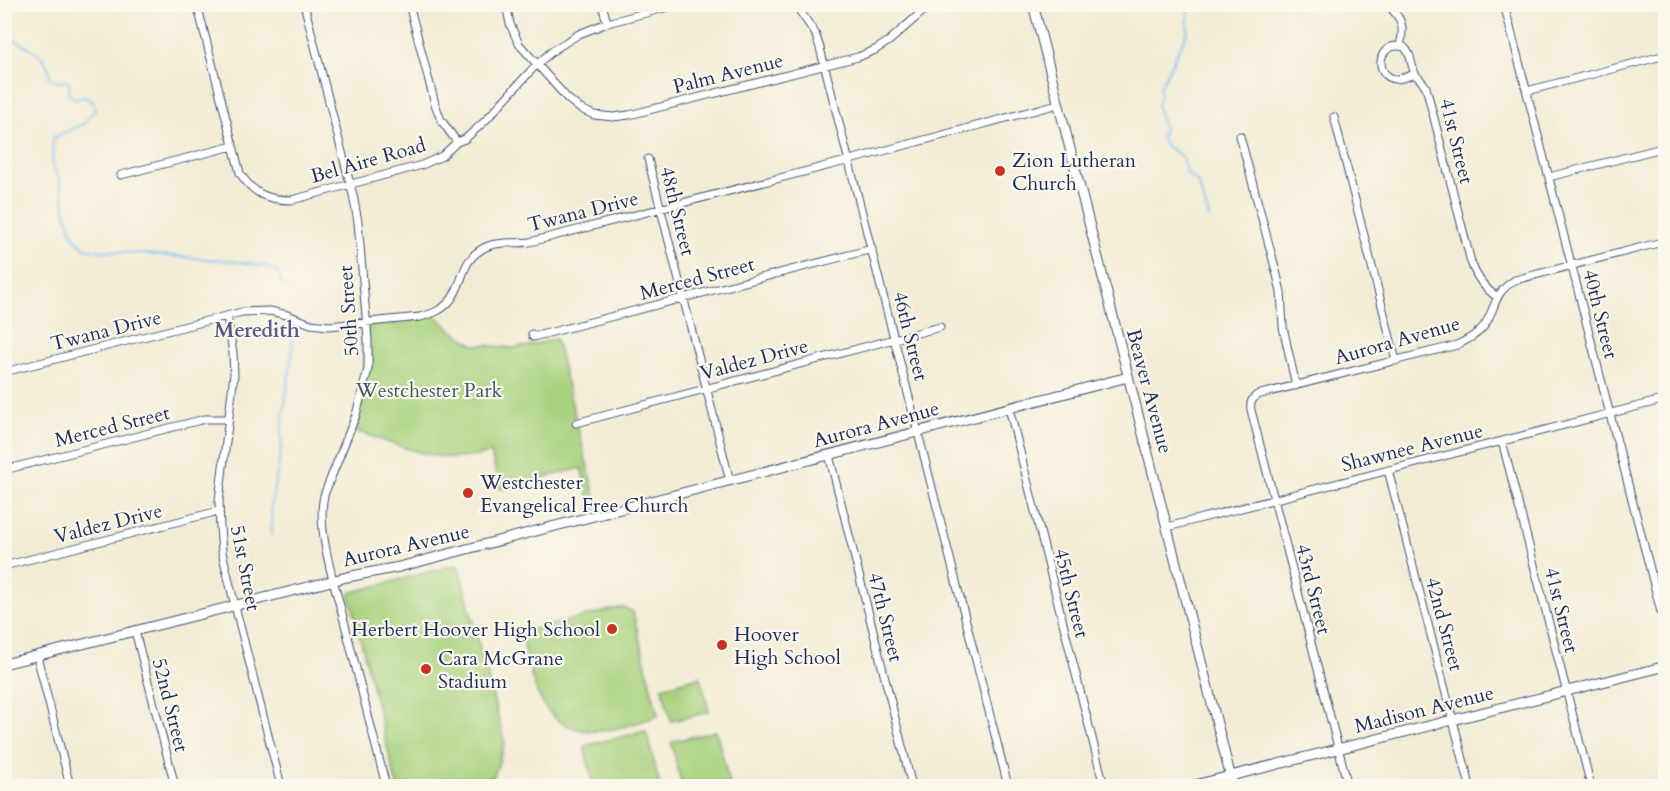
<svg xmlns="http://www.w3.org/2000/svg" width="1670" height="791" viewBox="0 0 1670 791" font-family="Cardo,serif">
<rect width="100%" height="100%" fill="#fbf7ec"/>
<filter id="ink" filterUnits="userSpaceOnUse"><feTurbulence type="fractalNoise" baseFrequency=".0167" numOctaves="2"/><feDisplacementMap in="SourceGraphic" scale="12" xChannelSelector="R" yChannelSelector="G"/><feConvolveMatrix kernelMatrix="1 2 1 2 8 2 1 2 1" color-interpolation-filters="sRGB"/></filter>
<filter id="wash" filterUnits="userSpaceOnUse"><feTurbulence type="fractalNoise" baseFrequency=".008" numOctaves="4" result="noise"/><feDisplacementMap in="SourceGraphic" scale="24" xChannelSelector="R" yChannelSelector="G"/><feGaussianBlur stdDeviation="1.35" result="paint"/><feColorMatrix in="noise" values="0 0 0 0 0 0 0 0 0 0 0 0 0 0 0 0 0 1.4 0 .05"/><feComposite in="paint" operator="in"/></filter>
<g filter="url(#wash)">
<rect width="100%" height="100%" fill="#f3ecd5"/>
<!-- green -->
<path fill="#a8d27e" stroke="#62806e" stroke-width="1.5" d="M433 313 451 330 474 345H486L512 348 528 346 556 339 598 509 592 511 581 468 500 489 491 453C480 455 469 458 459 458 424 458 383 440 351 429L364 389 367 323Z
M455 565 459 567 505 744 494 776 455 786H397L349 593Z
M623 607 633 612 658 716C642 721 616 731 599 731 537 733 532 679 521 632Z
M700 677 709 712 671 721 662 687Z
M646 731 660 786H594L584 746Z
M716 731 730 786H682L671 742Z"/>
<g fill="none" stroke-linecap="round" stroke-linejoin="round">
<!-- stream -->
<path stroke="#79c0f1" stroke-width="2" d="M1188 4V31L1160 87V96L1157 105 1164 129 1161 136 1165 145 1182 157 1187 174 1198 182 1209 218
M4 34C21 44 52 55 49 77L57 82 66 81 69 83V95L76 99 83 97 93 101 95 110 85 123 53 138 52 165 59 179 66 213 74 238 85 248 94 250 232 261 266 266 278 273 282 285
M272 535 271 506 282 445 281 432 293 347 292 340"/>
</g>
</g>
<g filter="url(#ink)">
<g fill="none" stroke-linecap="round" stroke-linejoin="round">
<!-- street casing -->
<g stroke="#3b4b70" stroke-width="9">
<path id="street" d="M197 4 240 173C253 194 267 200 292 200L422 165 442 156 457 142 465 139 484 122 537 64 555 49 579 34 607 23 680 4
M304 4 353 195 358 222 368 340V369L356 415 324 495C316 531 335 585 344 621 358 676 372 731 386 786
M409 4 435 104 441 120 457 142
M506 4 510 24 519 44 567 98 579 108 594 115 613 117 629 115 858 57 875 50 889 41 931 4
M602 4 607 23
M795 4 815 33 820 48 1008 786
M1387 4C1402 19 1405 25 1400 46
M1504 4 1666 631
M1415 74C1409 76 1402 79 1396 79 1373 77 1377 40 1404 47 1413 55 1410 67 1416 75 1420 80 1423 82 1426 87L1471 262C1476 277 1484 288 1497 297
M1527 91 1666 55
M1334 117 1396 361
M1240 136 1277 275 1281 292 1283 327 1296 386
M648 159 730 481
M121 175 233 146
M1549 177 1666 147
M227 316 233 353 234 374 219 501 220 528 222 552 235 606 281 786
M532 334 533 337 872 249
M4 372 242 312 270 311 287 315 311 324 329 326 420 317C431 314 441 311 449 302 466 283 458 259 488 246 501 241 516 244 530 242L850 160 1058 104
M1009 408 1104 786
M576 423 940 327
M1502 441 1591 786
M829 455 912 786
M4 470 189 423 205 419H228
M1388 470 1470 786
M1167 527 1666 399
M4 566 219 511
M135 631 175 786
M37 656 70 786
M1348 786 1251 410C1250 403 1251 400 1257 395L1457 345C1467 340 1477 335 1484 326 1497 307 1492 294 1515 280L1666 241"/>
</g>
<!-- secondary casing -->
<g stroke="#3b4b70" stroke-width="11">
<path id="secondary" d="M1033 4 1233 786
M4 664 347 577 399 567 463 550 1128 377
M1191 786 1666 666"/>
</g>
<!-- street -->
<use href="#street" stroke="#fff" stroke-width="7"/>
<!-- secondary -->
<use href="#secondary" stroke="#fff" stroke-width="9"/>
</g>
</g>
<!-- markers -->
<g fill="#c8321e" stroke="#fbf7ec" stroke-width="2">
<circle cx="1000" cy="171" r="6"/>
<circle cx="468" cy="493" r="6"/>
<circle cx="612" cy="629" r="6"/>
<circle cx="722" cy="645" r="6"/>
<circle cx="426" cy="669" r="6"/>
</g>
<g text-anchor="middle" stroke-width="4.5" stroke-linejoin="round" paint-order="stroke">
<!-- street labels -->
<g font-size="20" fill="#1b2f5e" stroke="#fbf7ec">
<text transform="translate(728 73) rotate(-14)" y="7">Palm Avenue</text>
<text transform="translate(1457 141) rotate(76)" y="7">41st Street</text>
<text transform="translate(368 160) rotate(-16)" y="7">Bel Aire Road</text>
<text transform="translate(583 211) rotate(-14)" y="7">Twana Drive</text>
<text transform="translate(678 211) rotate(76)" y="7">48th Street</text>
<text transform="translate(697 278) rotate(-15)" y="7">Merced Street</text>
<text transform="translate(348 311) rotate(-94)" y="7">50th Street</text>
<text transform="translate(1601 314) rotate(76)" y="7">40th Street</text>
<text transform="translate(106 330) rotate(-14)" y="7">Twana Drive</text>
<text transform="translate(911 336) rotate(76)" y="7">46th Street</text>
<text transform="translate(1397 340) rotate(-16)" y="7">Aurora Avenue</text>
<text transform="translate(754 359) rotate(-15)" y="7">Valdez Drive</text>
<text transform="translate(1150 391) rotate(75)" y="7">Beaver Avenue</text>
<text transform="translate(876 424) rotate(-15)" y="7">Aurora Avenue</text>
<text transform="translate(112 426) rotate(-14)" y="7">Merced Street</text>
<text transform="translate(1412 447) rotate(-14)" y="7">Shawnee Avenue</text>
<text transform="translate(108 523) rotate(-14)" y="7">Valdez Drive</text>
<text transform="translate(406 545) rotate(-13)" y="7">Aurora Avenue</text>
<text transform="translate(246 568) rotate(79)" y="7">51st Street</text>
<text transform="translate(1314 589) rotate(76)" y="7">43rd Street</text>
<text transform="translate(1072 593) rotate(76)" y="7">45th Street</text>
<text transform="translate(1562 610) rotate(76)" y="7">41st Street</text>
<text transform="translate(886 617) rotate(76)" y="7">47th Street</text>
<text transform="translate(1445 624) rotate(75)" y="7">42nd Street</text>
<text transform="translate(171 705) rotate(76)" y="7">52nd Street</text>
<text transform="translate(1424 709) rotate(-14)" y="7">Madison Avenue</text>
</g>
<!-- poi labels -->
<g font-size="20" fill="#1b2f5e" stroke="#fbf7ec" text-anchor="start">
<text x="1012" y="167">Zion Lutheran<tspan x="1012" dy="23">Church</tspan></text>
<text x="480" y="489">Westchester<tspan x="480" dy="23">Evangelical Free Church</tspan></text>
<text x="600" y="636" text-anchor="end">Herbert Hoover High School</text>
<text x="734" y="641">Hoover<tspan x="734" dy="23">High School</tspan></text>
<text x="438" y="665">Cara McGrane<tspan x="438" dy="23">Stadium</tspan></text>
</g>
<!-- park labels -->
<g font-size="20" fill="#3e5866" stroke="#fbf7ec">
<text x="429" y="397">Westchester Park</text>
</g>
<!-- neighbourhood labels -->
<g font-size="21" font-weight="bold" fill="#585c8d" stroke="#fbf7ec">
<text x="257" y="337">Meredith</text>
</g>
</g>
<!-- margin -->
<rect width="1670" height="791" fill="none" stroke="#fbf7ec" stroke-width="24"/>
</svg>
